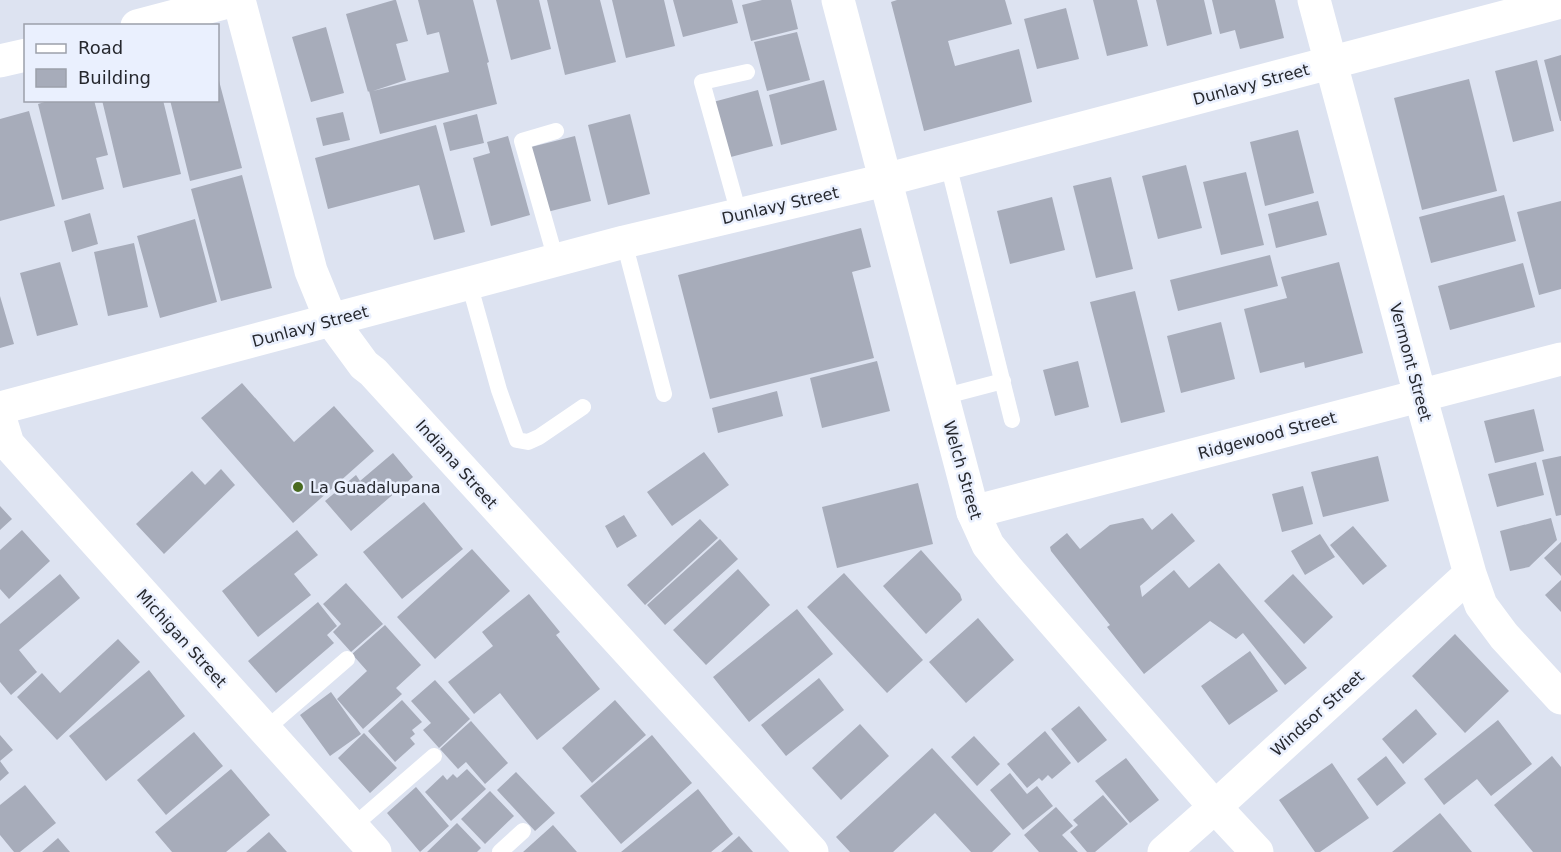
<svg xmlns="http://www.w3.org/2000/svg" width="1561" height="852" viewBox="0 0 1561 852" font-family="'DejaVu Sans',sans-serif">
<rect width="100%" height="100%" fill="#dde3f1"/>
<!-- building -->
<path fill="#a7acba" d="M394 0H396L408 41 396 44 406 80 373 91 449 72 439 32 427 35 418 0H473L489 62 487 63 497 104 380 134 369 91 368 92 346 14Z
M496 0H539L551 49 511 60Z
M547 0H600L616 62 565 75Z
M612 0H664L675 46 626 58Z
M673 0H732L738 23 683 37Z
M762 0H791L798 29 751 41 742 5Z
M897 0H1005L1012 24 948 41 955 66 1019 49 1032 102 924 131 891 2Z
M1093 0H1137L1148 46 1107 56Z
M1156 0H1204L1212 34 1167 46Z
M1212 0H1275L1284 38 1240 49 1235 30 1220 34Z
M1066 8 1079 59 1037 69 1024 19Z
M326 27 344 93 311 102 292 37Z
M797 32 810 80 767 91 754 42Z
M1561 55V121H1560L1544 60Z
M1537 60 1554 131 1513 142 1495 71Z
M218 77 242 168 190 181 170 100H218Z
M1469 79 1497 191 1422 210 1394 98Z
M824 80 837 130 781 145 769 95Z
M758 90 773 146 727 158 713 102Z
M51 100H94L108 155 96 158 104 189 62 200 38 104Z
M102 100H163L181 174 123 188Z
M29 111 55 206 0 221V119Z
M343 112 350 140 323 146 316 118Z
M477 114 484 143 450 151 443 123Z
M630 114 650 194 608 205 588 125Z
M436 125 465 232 434 240 419 185 328 209 315 158Z
M1298 130 1314 193 1265 206 1250 142Z
M508 136 530 215 491 226 473 158 490 153 487 142Z
M575 136 591 201 547 212 531 147Z
M1186 165 1202 228 1158 239 1142 176Z
M1246 172 1264 245 1221 255 1203 182Z
M242 175 272 288 221 301 191 189Z
M1111 177 1133 269 1096 278 1073 186Z
M1504 195 1516 241 1431 263 1419 217Z
M1052 197 1065 250 1010 264 997 211Z
M1318 201 1327 235 1276 248 1268 214Z
M1561 201V289L1539 295 1517 212Z
M90 213 98 244 72 252 64 221Z
M195 219 217 302 160 318 137 236Z
M861 228 871 267 852 272 874 358 710 399 678 275Z
M134 243 148 307 108 316 94 252Z
M1270 255 1278 286 1178 311 1170 280Z
M60 262 78 325 37 336 20 273Z
M1339 262 1363 353 1305 368 1304 362 1260 373 1244 309 1287 298 1281 277Z
M1523 263 1535 307 1450 330 1438 286Z
M1135 291 1165 412 1121 423 1090 302Z
M0 296 14 344 0 348Z
M1221 322 1235 379 1181 393 1167 336Z
M877 361 890 411 822 428 810 378Z
M1078 361 1089 407 1055 416 1043 370Z
M242 383 294 442 334 406 374 451 293 523 201 418Z
M777 391 783 416 718 433 712 408Z
M1534 409 1544 451 1495 463 1484 421Z
M704 452 729 485 672 526 647 492Z
M393 453 413 477 351 531 325 501 356 475 360 481Z
M1378 456 1389 501 1323 517 1311 472Z
M1561 456V515L1556 516 1542 460Z
M1536 462 1544 495 1497 507 1488 474Z
M221 469 235 485 164 554 136 524 192 471 205 485Z
M918 483 933 544 837 568 822 507Z
M1303 486 1313 524 1282 532 1272 494Z
M424 502 463 549 402 599 363 552Z
M0 506 12 519 0 530Z
M1172 513 1195 541 1140 586 1142 597 1174 570 1189 588 1219 563 1307 668 1285 685 1243 633 1236 639 1210 621 1144 674 1107 627 1110 625 1051 551 1050 547 1067 533 1080 549 1110 525 1143 518 1152 530Z
M624 515 637 536 617 548 605 526Z
M1551 518 1557 540 1529 567 1510 571 1500 531Z
M700 519 718 538 645 605 627 585Z
M1353 526 1387 566 1363 585 1330 545Z
M22 530 50 561 9 599 0 589V550Z
M297 530 318 555 294 574 311 595 258 637 222 591Z
M1320 534 1335 557 1305 575 1291 551Z
M720 539 738 559 665 625 647 605Z
M1561 542V576L1544 558Z
M472 549 510 591 435 659 397 617Z
M921 550 960 594 962 600 926 634 883 586Z
M738 569 770 605 706 665 673 630Z
M844 573 923 660 887 693 807 607Z
M60 574 80 598 19 650 37 672 11 695 0 682V624Z
M1293 574 1333 617 1304 644 1264 601Z
M1561 580V612L1545 595Z
M346 583 383 624 351 652 333 632 341 624 323 604Z
M529 594 560 632 556 635 600 689 537 740 500 693 474 714 448 682 493 646 482 632Z
M318 602 337 626 327 635 334 643 276 693 248 661Z
M797 609 833 654 749 722 713 677Z
M978 618 1014 660 966 703 929 662Z
M385 625 421 665 396 688 402 694 363 729 337 699 367 671 352 654Z
M1455 634 1509 691 1465 733 1412 676Z
M118 639 140 662 57 740 17 697 42 673 60 693Z
M1250 651 1278 691 1229 725 1201 686Z
M149 670 185 716 106 781 69 736Z
M819 678 844 710 786 756 761 725Z
M435 680 470 719 439 748 423 730 431 723 411 701Z
M331 692 361 734 330 756 300 715Z
M402 700 422 722 412 730 415 734 410 738 415 744 395 762 368 731Z
M615 700 646 735 592 783 562 748Z
M1079 706 1107 740 1078 763 1051 729Z
M1416 709 1437 734 1403 764 1382 739Z
M1498 720 1532 764 1491 796 1477 779 1444 805 1424 779Z
M471 721 508 763 485 784 466 762 458 769 440 749Z
M860 724 889 756 841 800 812 768Z
M1045 731 1071 763 1052 779 1048 775 1042 781 1039 778 1027 788 1007 764Z
M194 732 223 766 166 815 137 780Z
M364 733 397 768 370 793 338 758Z
M0 735 13 750 0 761Z
M652 735 692 783 621 844 580 796Z
M974 736 1000 764 977 786 951 757Z
M932 748 1011 834 992 852H971L935 813 893 852H850L836 837Z
M1386 756 1406 783 1377 806 1357 779Z
M1552 756 1561 767V852H1533L1494 805Z
M1126 758 1159 800 1130 823 1095 781Z
M0 761 9 773 0 781Z
M1332 763 1369 818 1320 852H1315L1279 800Z
M231 769 270 815 226 852H172L155 832Z
M467 769 486 789 451 821 425 792 443 775 447 780 453 774 457 778Z
M516 772 555 813 535 831 497 790Z
M1010 773 1027 794 1037 786 1053 806 1023 830 990 790Z
M25 785 56 823 20 852H14L0 835V805Z
M416 787 449 826 420 852 387 813Z
M698 789 733 834 711 852H621Z
M490 791 514 816 485 844 461 819Z
M1103 795 1128 824 1095 852H1087L1070 832 1078 825 1073 820Z
M1056 807 1073 826 1062 835 1078 852H1039L1024 835Z
M1440 813 1472 852H1392Z
M457 823 481 848 477 852H427Z
M553 825 577 852H523Z
M269 832 287 852H246Z
M739 836 753 852H721Z
M58 838 70 852H42Z"/>
<g fill="none" stroke-linecap="round" stroke-linejoin="round">
<!-- service -->
<path stroke="#fff" stroke-width="16" d="M948 164 1012 420
M739 214 702 82 747 72
M624 242 664 394
M556 260 522 141 556 131
M469 283 499 390 517 440 528 442 539 437 583 407
M942 397 1003 381
M265 730 347 659
M352 827 434 756
M500 852 523 831"/>
<!-- minor -->
<path stroke="#fff" stroke-width="33" d="M239 0 311 271 331 320 364 365 373 372 812 852
M1314 0 1420 395 1470 574 1481 605 1504 636 1561 698
M137 26 235 0
M0 61 26 55
M0 418 8 444 375 852
M973 512 1561 359
M1164 852 1215 807 1470 574"/>
<!-- tertiary -->
<path stroke="#fff" stroke-width="33" d="M838 0 973 512 988 545 1009 571 1215 807 1257 852
M0 408 624 242 885 180 1561 2"/>
</g>
<!-- markers -->
<circle fill="#496a20" stroke="#eaf0fe" stroke-width="2" cx="298" cy="487" r="6"/>
<g text-anchor="middle" stroke-width="5" stroke-linejoin="round" paint-order="stroke">
<!-- street labels -->
<g font-size="16" fill="#26282e" stroke="#eaf0fe">
<text transform="translate(1251 84) rotate(-15)" y="6">Dunlavy Street</text>
<text transform="translate(780 205) rotate(-13)" y="6">Dunlavy Street</text>
<text transform="translate(310 326) rotate(-15)" y="6">Dunlavy Street</text>
<text transform="translate(1411 362) rotate(75)" y="6">Vermont Street</text>
<text transform="translate(1267 435) rotate(-15)" y="6">Ridgewood Street</text>
<text transform="translate(457 464) rotate(48)" y="6">Indiana Street</text>
<text transform="translate(963 470) rotate(74)" y="6">Welch Street</text>
<text transform="translate(182 638) rotate(48)" y="6">Michigan Street</text>
<text transform="translate(1317 713) rotate(-42)" y="6">Windsor Street</text>
</g>
<!-- poi labels -->
<g font-size="16" fill="#26282e" stroke="#eaf0fe" text-anchor="start">
<text x="310" y="493">La Guadalupana</text>
</g>
</g>
<!-- legend -->
<rect x="24" y="24" width="195" height="78" fill="#eaf0fe" stroke="#9ca0ab" stroke-width="1.5"/>
<rect x="36" y="44" width="30" height="9" fill="#ffffff" stroke="#9ca0ab" stroke-width="1.5"/>
<text x="78" y="54" font-size="18" fill="#26282e">Road</text>
<rect x="36" y="69" width="30" height="18" fill="#a7acba" stroke="#9ca0ab" stroke-width="1.5"/>
<text x="78" y="84" font-size="18" fill="#26282e">Building</text>
</svg>
